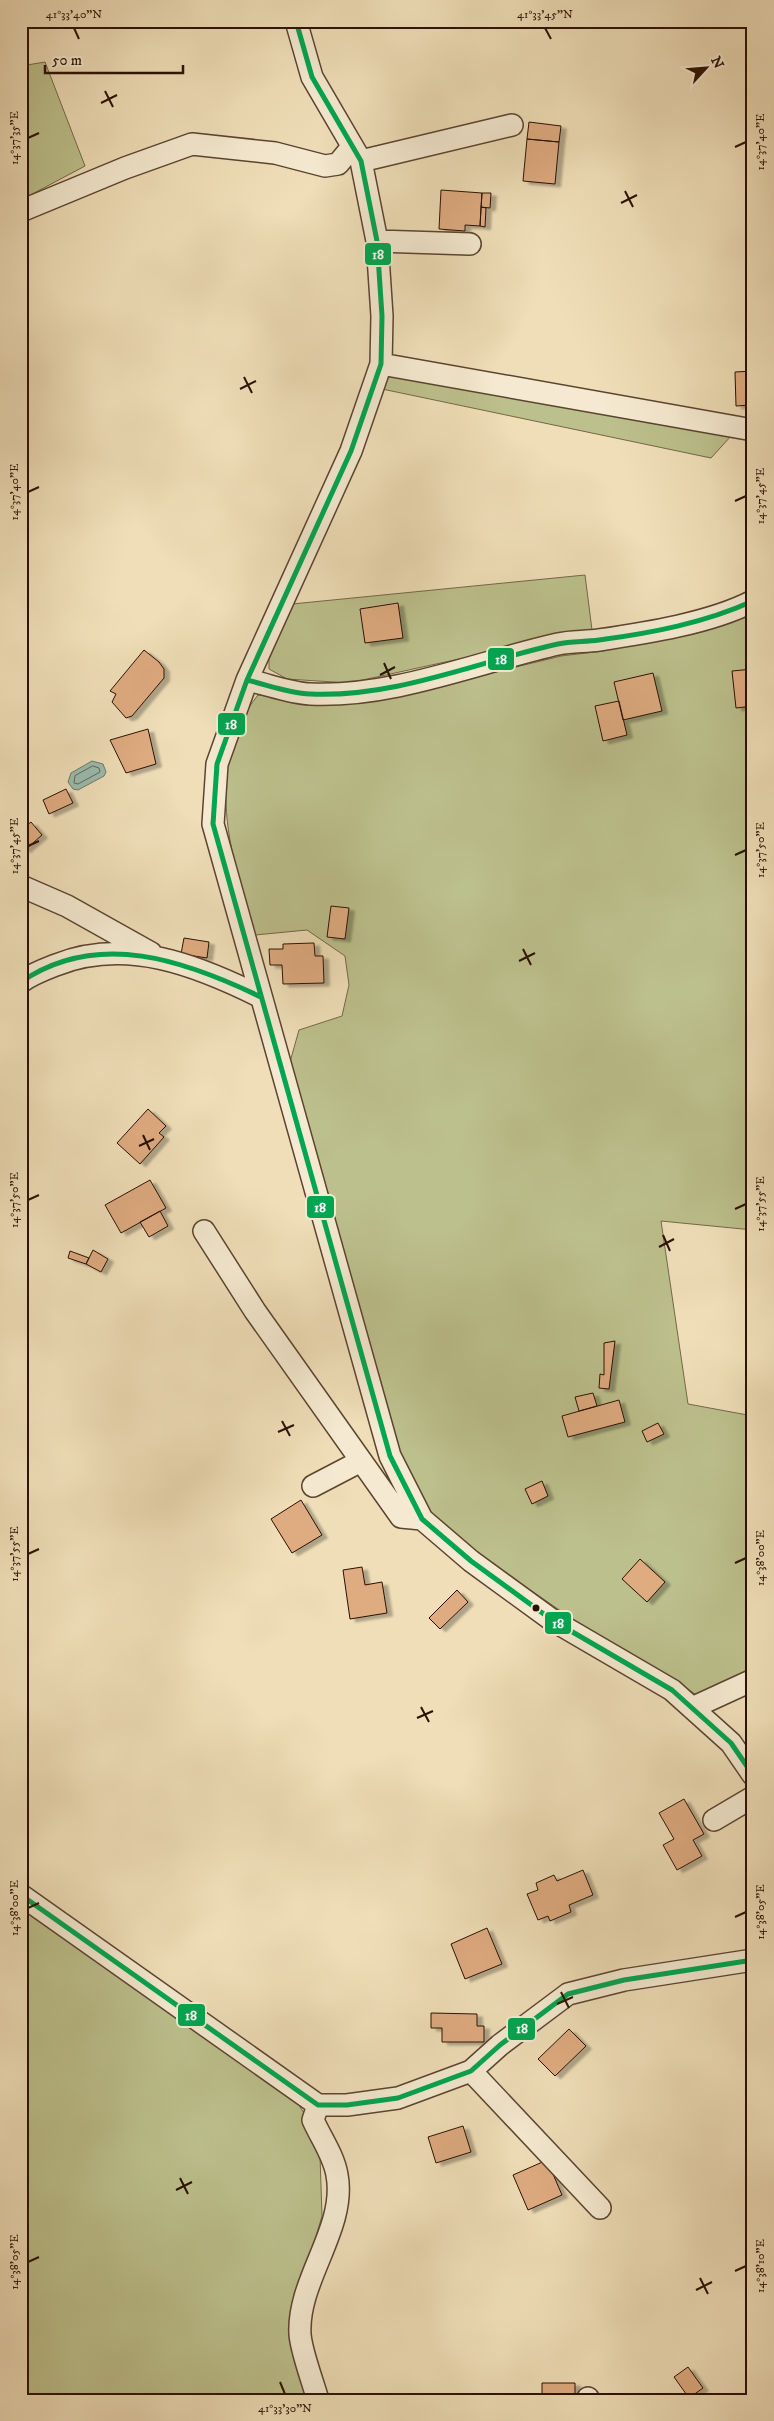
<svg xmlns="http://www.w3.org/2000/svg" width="774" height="2421" viewBox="0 0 774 2421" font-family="'IM FELL DW Pica',serif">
<defs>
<filter id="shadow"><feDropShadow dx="5.5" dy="3" stdDeviation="1" flood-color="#0004"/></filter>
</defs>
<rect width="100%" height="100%" fill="#efdeb8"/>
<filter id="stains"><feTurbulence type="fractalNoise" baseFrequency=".004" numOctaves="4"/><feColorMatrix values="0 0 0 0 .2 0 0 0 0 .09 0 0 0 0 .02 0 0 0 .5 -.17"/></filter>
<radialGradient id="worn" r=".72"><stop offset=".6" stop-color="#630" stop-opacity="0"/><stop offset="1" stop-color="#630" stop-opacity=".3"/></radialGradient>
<!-- green -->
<path fill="#bcc08c" stroke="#736848" d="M45 62 85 166 21 200V66Z
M387 371 732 435 711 458 382 389Z
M585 575 592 630 349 683 287 679 269 669V659L292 604Z
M753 614V1230L661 1221 688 1404 753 1416V1670L698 1696 668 1676 606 1642 456 1539 422 1502 398 1456 290 1062 299 1030 342 1016 349 985 345 956 307 930 255 935C231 859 202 764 258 695L316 702 471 678 561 656 603 651 679 634 737 620Z
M21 1904 294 2097 310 2123 320 2156 322 2216 291 2320 309 2400H21Z"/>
<!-- water -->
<path fill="#9abcae" stroke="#6d786a" d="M92 761 103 764 106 772 104 776 78 790 73 789 68 782 71 773Z"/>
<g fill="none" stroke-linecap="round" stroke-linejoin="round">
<!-- shore -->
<path stroke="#626658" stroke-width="1" d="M93 766 99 768 100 772 78 784 74 783 75 776Z"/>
</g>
<!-- building -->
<path fill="#dfab81" stroke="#2a1103" filter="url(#shadow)" d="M529 122 561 126 559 142 527 139Z
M527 139 559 142 555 184 523 181Z
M441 190 482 193 480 226 465 225V231L439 229Z
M482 193H491L490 208 481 207Z
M481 207 486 208 485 227 480 226Z
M753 371V414H751L750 405 736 406 735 372Z
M398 603 403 638 365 643 360 609Z
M144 650 159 662 164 669V678L132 716 126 718 112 702 116 694 110 691Z
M753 669V706L736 708 732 671Z
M653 673 662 711 623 720 614 682Z
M619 701 627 735 603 741 595 706Z
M148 729 156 764 126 773 110 740Z
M66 789 73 803 49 814 43 800Z
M31 822 42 835 25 850 21 846V830Z
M331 906 349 908 345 939 327 937Z
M184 938 209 942 207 958 181 954Z
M314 943 315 956H323L324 983 283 984 282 965H270L269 949H283V944Z
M148 1109 166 1126 159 1133 164 1137 140 1164 117 1143Z
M150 1180 166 1208 121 1233 105 1205Z
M160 1211 168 1226 149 1237 140 1222Z
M93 1250 108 1259 101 1272 86 1264Z
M70 1251 89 1258 86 1264 68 1258Z
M615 1341 609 1389 599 1388 600 1374 604 1375V1343Z
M593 1393 597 1406 579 1411 575 1397Z
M619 1400 625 1422 568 1437 562 1416Z
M658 1423 664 1434 647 1442 642 1431Z
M542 1481 548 1496 532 1504 525 1489Z
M301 1500 322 1535 292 1553 271 1519Z
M640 1559 665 1582 647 1602 622 1579Z
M362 1567 365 1585 382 1582 387 1613 350 1619 343 1570Z
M457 1590 468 1602 440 1629 429 1618Z
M684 1799 704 1834 693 1840 702 1856 677 1870 663 1845 674 1839 659 1813Z
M583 1870 593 1895 569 1905 571 1912 550 1921 548 1916 538 1920 527 1894 538 1890 536 1883 554 1875 557 1881Z
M487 1928 502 1964 465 1979 451 1944Z
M431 2013 477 2014V2026H484V2042H442V2028H431Z
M569 2029 586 2046 555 2076 538 2059Z
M463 2126 471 2152 436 2163 428 2137Z
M547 2160 562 2195 528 2210 513 2175Z
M688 2367 703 2388 689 2398 674 2377Z
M542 2383H575V2400H542Z"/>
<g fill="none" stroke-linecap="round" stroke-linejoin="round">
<!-- minor casing -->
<g stroke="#5b4430" stroke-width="24">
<path id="minor" d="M296 21 312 77 361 161 377 241 382 316 381 364 351 451 247 680 217 764 213 824 390 1456 422 1519 471 1561 552 1620 672 1690 731 1743 753 1775
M361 161 512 125
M21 211 125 168 192 144 275 153 325 166 338 164 352 147
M377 241 470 244
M381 364 753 430
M247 680C267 684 289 693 310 694 393 698 478 662 558 644 571 641 585 642 599 640 646 633 711 623 753 601
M21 886 67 906 151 953
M21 982C32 974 43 970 56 965 126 937 197 965 261 997
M204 1231 255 1311 401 1517 422 1519
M313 1486 361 1461
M692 1708 753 1680
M714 1820 753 1797
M21 1895 318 2105H347L398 2098 471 2071 500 2045 568 1994 624 1980 753 1960
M471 2071 600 2208
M318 2105 313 2120C321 2138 334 2156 337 2175 347 2228 297 2280 300 2334 301 2351 313 2382 318 2400
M588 2398V2400"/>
</g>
<!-- minor -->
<use href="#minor" stroke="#f5ead1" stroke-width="21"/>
<!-- bus-1 casing -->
<g stroke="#f5ead1" stroke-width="9">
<path id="bus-1" d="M296 21 312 77 361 161 377 241 382 316 381 364 351 451 247 680 217 764 213 824 390 1456 422 1519 471 1561 552 1620 672 1690 731 1743 753 1775
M247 680C268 685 288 693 310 694 395 698 476 662 558 644 571 641 585 642 599 640 652 633 704 623 753 601
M21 982C98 929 186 961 261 997
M21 1895 318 2105H347L398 2098 471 2071 500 2045 568 1994 624 1980 753 1960"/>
</g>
<!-- bus-1 -->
<use href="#bus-1" stroke="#00a651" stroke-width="5"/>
</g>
<!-- ticks -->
<path fill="none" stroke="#2a1103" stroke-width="2" d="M74 28 79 39M545 28 551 39M105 91 113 107M101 103 117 95M28 138 39 133M735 147 746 142M625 191 633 207M621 203 637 195M244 377 252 393M240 389 256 381M28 492 39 487M735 501 746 496M384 663 391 679M380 675 395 667M28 846 39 841M735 855 746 850M523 949 531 965M519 961 535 953M143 1135 150 1150M139 1146 154 1139M28 1200 39 1195M735 1209 746 1204M663 1235 670 1251M659 1247 674 1239M282 1421 290 1436M278 1432 294 1425M28 1554 39 1549M735 1563 746 1558M421 1707 429 1722M417 1718 433 1711M28 1908 39 1903M735 1917 746 1912M561 1992 569 2008M557 2004 573 1997M180 2178 188 2194M176 2190 192 2182M28 2262 39 2257M735 2271 746 2266M700 2278 708 2294M696 2290 712 2282M280 2382 285 2394"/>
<!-- markers -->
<circle fill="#2a1103" stroke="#f5ead1" stroke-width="2" cx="536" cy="1608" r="4.5"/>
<g stroke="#f5ead1" stroke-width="2">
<rect x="364" y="242" width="28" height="24" rx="5" fill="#00a651"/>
<rect x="487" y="647" width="28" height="24" rx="5" fill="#00a651"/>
<rect x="217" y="712" width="29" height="24" rx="5" fill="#00a651"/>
<rect x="306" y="1195" width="29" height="24" rx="5" fill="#00a651"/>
<rect x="544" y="1611" width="28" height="24" rx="5" fill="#00a651"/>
<rect x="177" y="2003" width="29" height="24" rx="5" fill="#00a651"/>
<rect x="507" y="2017" width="29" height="24" rx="5" fill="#00a651"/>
</g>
<g font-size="14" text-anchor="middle" font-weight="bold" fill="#fff">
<text x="378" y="259">18</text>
<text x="501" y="664">18</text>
<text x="231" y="729">18</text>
<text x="320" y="1212">18</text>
<text x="558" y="1628">18</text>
<text x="191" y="2020">18</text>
<text x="522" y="2033">18</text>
</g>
<!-- margin -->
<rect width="774" height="2421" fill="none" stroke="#efdeb8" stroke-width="55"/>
<!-- north arrow -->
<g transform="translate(706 68) rotate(64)" stroke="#f5ead1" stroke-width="4" paint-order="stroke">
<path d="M0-4L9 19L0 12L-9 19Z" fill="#2a1103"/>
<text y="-8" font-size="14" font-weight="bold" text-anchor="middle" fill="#2a1103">N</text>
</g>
<!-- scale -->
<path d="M45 65v8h138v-8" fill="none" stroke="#2a1103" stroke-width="2.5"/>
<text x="52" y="65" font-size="15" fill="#2a1103" stroke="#f5ead1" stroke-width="4" paint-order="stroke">50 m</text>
<rect x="28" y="28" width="718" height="2366" fill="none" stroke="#2a1103" stroke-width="2"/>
<g font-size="12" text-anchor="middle" fill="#2a1103">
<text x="74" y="18">41°33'40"N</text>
<text x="545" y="18">41°33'45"N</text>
<text transform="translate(14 138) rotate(-90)" y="4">14°37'35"E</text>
<text transform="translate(760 142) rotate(-90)" y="4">14°37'40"E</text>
<text transform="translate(14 492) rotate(-90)" y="4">14°37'40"E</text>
<text transform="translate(760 496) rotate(-90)" y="4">14°37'45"E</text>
<text transform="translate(14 846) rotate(-90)" y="4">14°37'45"E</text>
<text transform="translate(760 850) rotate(-90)" y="4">14°37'50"E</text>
<text transform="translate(14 1200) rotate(-90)" y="4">14°37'50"E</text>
<text transform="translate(760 1204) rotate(-90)" y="4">14°37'55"E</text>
<text transform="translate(14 1554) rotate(-90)" y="4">14°37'55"E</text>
<text transform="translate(760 1558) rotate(-90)" y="4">14°38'00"E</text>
<text transform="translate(14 1908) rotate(-90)" y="4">14°38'00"E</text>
<text transform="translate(760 1912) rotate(-90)" y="4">14°38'05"E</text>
<text transform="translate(14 2262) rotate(-90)" y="4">14°38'05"E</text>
<text transform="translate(760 2266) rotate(-90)" y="4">14°38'10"E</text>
<text x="285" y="2412">41°33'30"N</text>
</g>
<rect width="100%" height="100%" filter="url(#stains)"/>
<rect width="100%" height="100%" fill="url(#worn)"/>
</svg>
